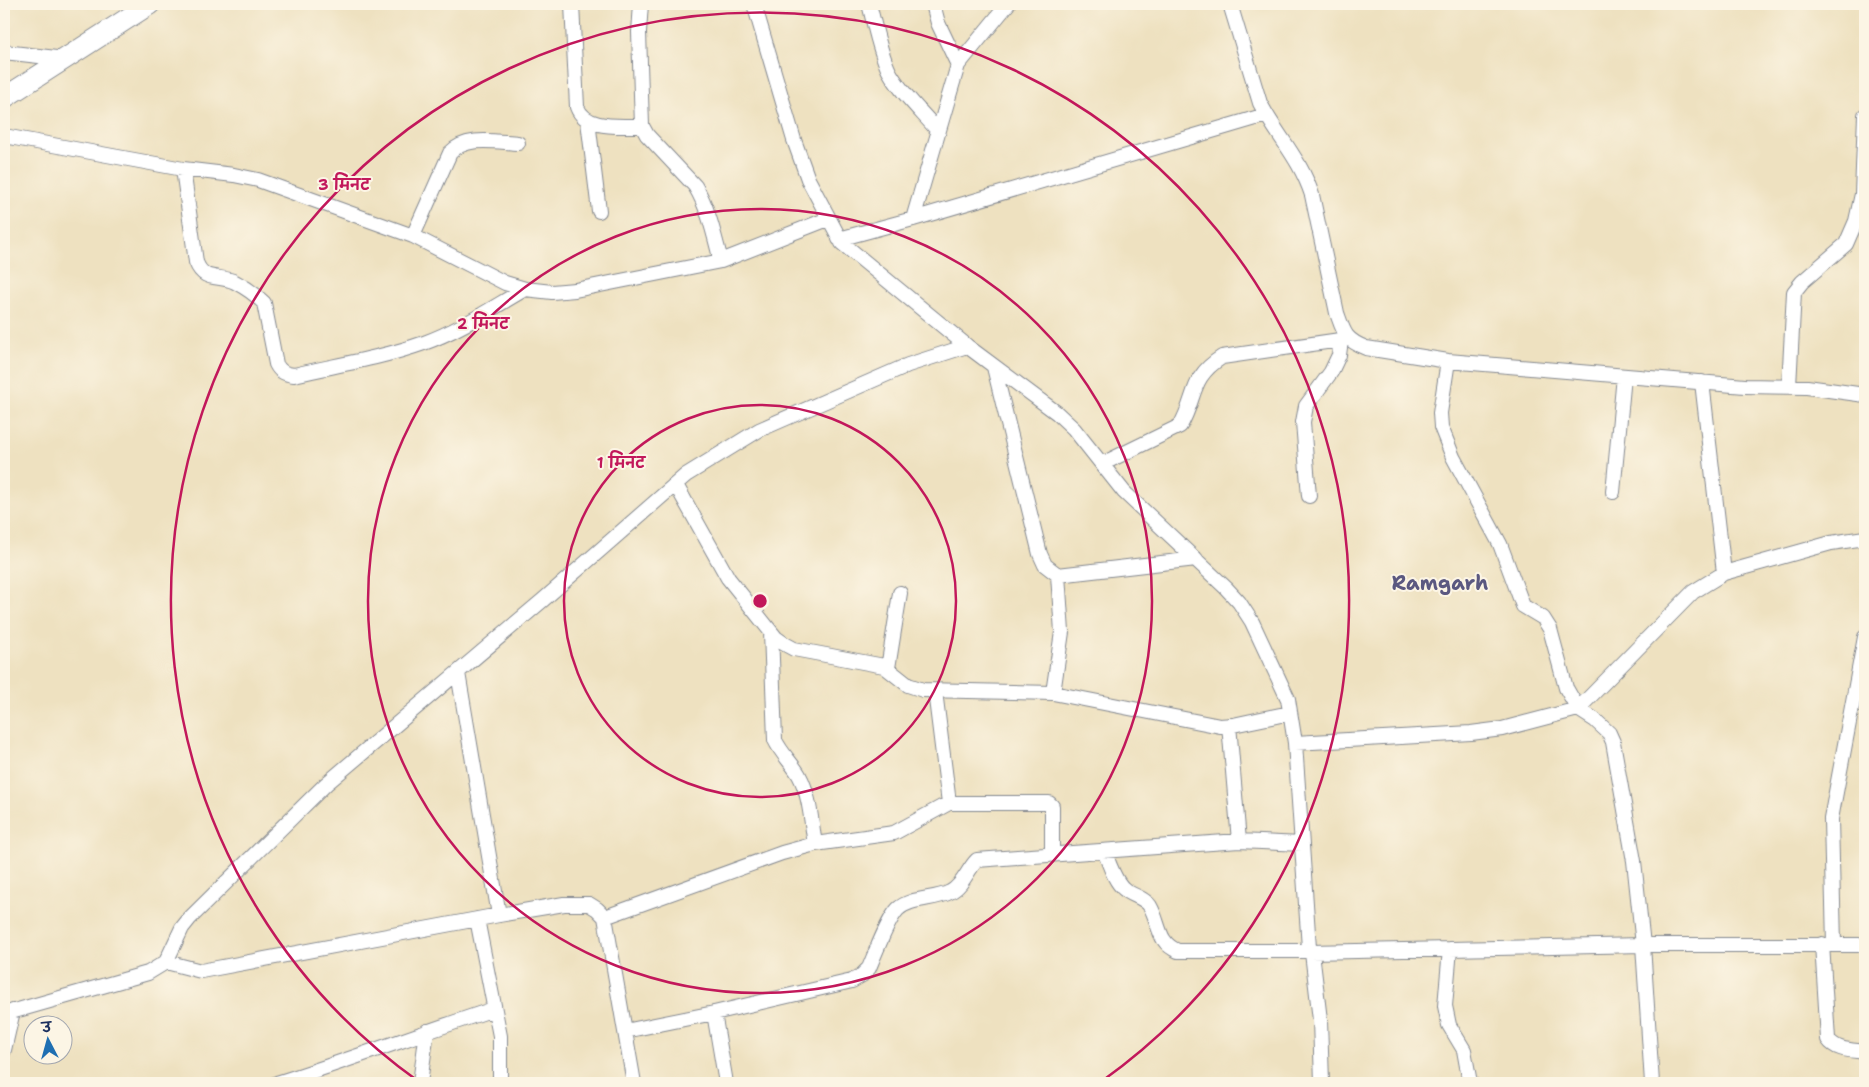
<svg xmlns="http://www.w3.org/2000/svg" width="1869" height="1087" viewBox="0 0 1869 1087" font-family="'Shantell Sans','Playpen Sans Deva',sans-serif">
<rect width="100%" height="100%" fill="#fcf5e5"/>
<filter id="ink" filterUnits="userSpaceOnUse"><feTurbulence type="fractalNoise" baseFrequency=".02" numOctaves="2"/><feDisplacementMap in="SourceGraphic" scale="10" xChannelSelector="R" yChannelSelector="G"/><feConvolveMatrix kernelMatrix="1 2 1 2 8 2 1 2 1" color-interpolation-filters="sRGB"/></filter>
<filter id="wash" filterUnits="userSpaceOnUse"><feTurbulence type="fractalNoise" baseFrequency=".0096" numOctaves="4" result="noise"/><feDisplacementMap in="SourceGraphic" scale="20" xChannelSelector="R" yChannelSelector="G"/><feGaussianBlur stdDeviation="1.12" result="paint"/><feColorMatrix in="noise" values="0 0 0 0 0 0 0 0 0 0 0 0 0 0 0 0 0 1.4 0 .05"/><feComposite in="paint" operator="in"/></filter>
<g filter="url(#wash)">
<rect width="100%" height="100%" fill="#eee1c0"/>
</g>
<g filter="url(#ink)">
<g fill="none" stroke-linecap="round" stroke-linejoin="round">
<!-- street casing -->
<g stroke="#84888f" stroke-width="16">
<path id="street" d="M572 4 577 107C586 131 621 125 642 126
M641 4 639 32 642 126 647 135 695 186C709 209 714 235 721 261
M754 4 794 140 808 179 842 243 967 346 1057 413 1074 429 1124 492 1226 588 1239 602 1252 622 1288 699 1295 743 1309 948 1310 952 1643 945H1865
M869 4C875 26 879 50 889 71 901 93 922 112 938 131
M933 4 938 23 958 65
M1230 4 1260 103C1277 136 1300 158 1312 195L1337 313C1344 333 1345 340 1366 348L1448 361 1745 386 1807 387 1865 395
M4 52 65 59
M588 121 599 211
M4 136 183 169 234 175 258 180 413 236 505 283 525 289 552 292 575 290 721 261 828 219
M183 169 196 262C204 283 219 274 235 282 245 287 256 295 264 303L276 364C280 372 285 374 294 375 337 365 382 358 424 343 460 330 492 308 525 289
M913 219 958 65 1008 4
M413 236 450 153C466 135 496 142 518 143
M839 239 913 219 1266 115
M1448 361 1440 413 1441 427 1453 457 1500 544 1523 606 1543 618 1550 629 1566 688 1578 709 1595 720 1609 733 1613 742 1634 861 1643 945 1652 1083
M994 367 1040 554 1045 565 1058 575 1196 559
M1702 382 1724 573
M1789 386 1794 292 1802 282 1846 244 1856 221 1862 194 1865 115
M1102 464 1180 426C1197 397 1189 378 1222 357L1347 339
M676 485 728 578 776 638 783 643 794 649 884 666 908 685 923 690 1053 693 1220 726 1233 725 1290 713
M1613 492 1624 376
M1309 496 1303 422 1306 406 1331 372 1339 355 1341 340
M771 632 775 740C781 753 792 763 799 775 810 795 811 821 815 844
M888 668 900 593
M458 673 499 915
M935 691 949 803
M1053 693 1062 632 1058 575
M1229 725 1239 841
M1295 743 1471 733 1502 729 1578 709 1693 592 1724 573 1831 543 1865 538
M1104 851C1109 862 1114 881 1124 889 1132 896 1144 897 1150 906 1160 923 1157 943 1178 951H1310
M605 917 782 853 815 844 894 833 949 803H1049L1052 806V854
M477 919 500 1036V1083
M1822 944 1828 1039C1836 1051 1852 1050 1865 1052
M1834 945 1831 819 1865 637
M1450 949 1445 1006 1449 1025 1464 1050 1470 1083
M1312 953 1320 1020 1322 1083
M166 962 201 971 499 915 564 904H589L597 909 605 917 634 1083
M714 1013 726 1083
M4 1014 148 973 166 962 182 928 190 918 326 784 543 600 686 475 759 430 908 365 967 346
M625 1031 714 1013 852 981 862 975 869 968C875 954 888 919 898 909 911 897 935 900 950 892 963 886 967 870 977 860L1239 841 1302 844
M4 1050 13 1011
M277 1083C350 1060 421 1033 494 1009
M420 1083 427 1031"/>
</g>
<!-- secondary casing -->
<g stroke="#84888f" stroke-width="22">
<path id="secondary" d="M4 98 150 4"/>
</g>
<!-- street -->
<use href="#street" stroke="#fff" stroke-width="14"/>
<!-- secondary -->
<use href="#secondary" stroke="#fff" stroke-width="20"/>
</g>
</g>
<!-- distance rings -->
<g fill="none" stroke="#c2185b" stroke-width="2.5">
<circle cx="760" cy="601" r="196"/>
<circle cx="760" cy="601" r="392"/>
<path d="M418 1081A589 589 0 1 1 1102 1081"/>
</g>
<g text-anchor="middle" stroke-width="4" stroke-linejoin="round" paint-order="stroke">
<!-- district labels -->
<g font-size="20" font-weight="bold" fill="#5b5880" stroke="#fcf5e5">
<text x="1440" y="590">Ramgarh</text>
</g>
</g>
<circle cx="760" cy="601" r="8" fill="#c2185b" stroke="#fcf5e5" stroke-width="2.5"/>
<g font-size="15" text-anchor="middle" font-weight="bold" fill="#c2185b" stroke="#fcf5e5" stroke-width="4" stroke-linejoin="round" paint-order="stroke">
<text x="344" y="190">3 मिनट</text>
<text x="483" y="329">2 मिनट</text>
<text x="621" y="468">1 मिनट</text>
</g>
<!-- margin -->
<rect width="1869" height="1087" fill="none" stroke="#fcf5e5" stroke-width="20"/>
<!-- north arrow -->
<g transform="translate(48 1040) rotate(354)"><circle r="24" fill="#fcf5e5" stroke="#a2a6af"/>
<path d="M0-4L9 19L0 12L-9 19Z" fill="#1f6fb2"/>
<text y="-8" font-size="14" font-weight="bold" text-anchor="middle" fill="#1b2f5e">उ</text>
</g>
</svg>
